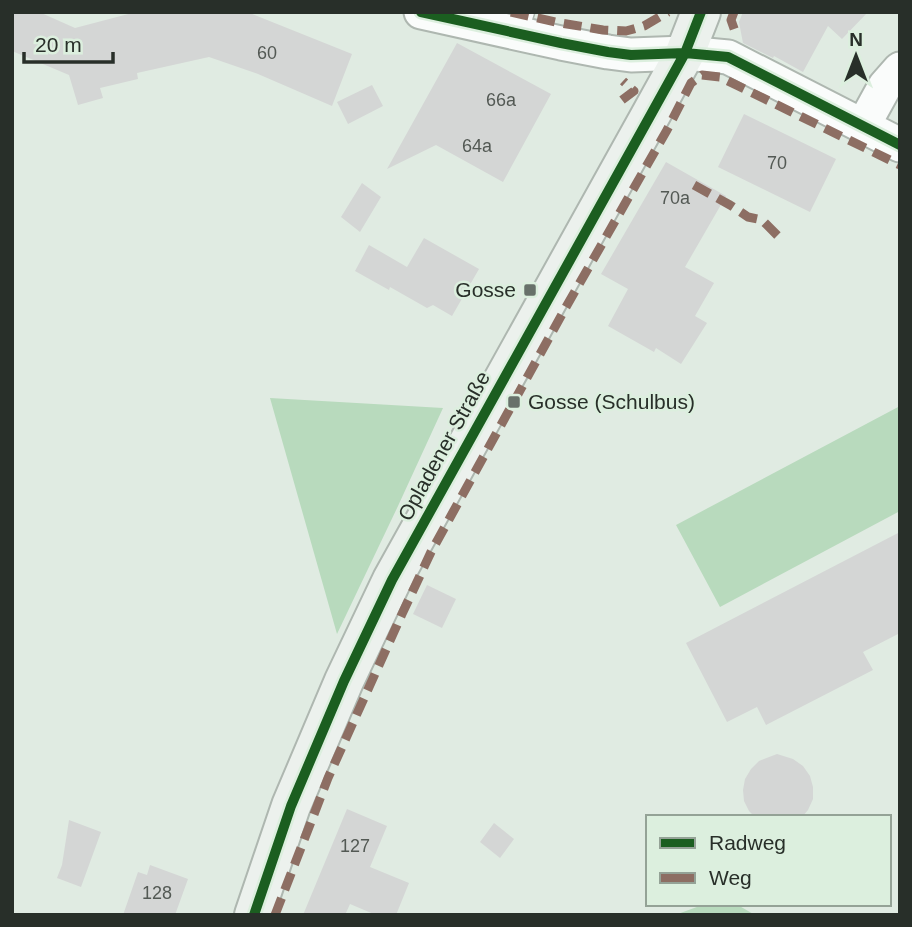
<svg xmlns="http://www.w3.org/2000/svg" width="912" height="927" viewBox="0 0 912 927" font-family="Helvetica,sans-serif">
<rect width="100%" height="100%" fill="#e0ebe2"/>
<!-- green -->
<path fill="#b8dabd" d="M270 398 443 408 398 506 337 634Z
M900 406V511L720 607 676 525Z
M705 904H736L755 915H675Z"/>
<!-- building -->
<path fill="#d4d6d5" d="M12 12H39L75 28 136 12H247L352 54 332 106 258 74 209 57 137 73 138 79 100 88 103 98 78 105 69 75 12 51Z
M743 12H868L842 39 828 26 803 72 774 56 773 58 743 43 739 22Z
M457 43 551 94 503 182 436 145 387 169Z
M372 85 383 106 348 124 337 102Z
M744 114 836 159 810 212 718 167Z
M666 162 726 196 685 267 714 283 695 316 707 323 681 364 656 348 654 352 608 326 628 289 601 274Z
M362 183 381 197 360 232 341 217Z
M424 238 479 269 452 316 433 305 427 308 390 287 389 290 355 271 369 245 407 267Z
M900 532V633L863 652 873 670 766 725 757 707 727 722 686 643Z
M427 585 456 599 442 628 413 614Z
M777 754 793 759 803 766 810 776 813 787V799L808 810 802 817H755L749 811 744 801 743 790 745 779 751 769 759 761Z
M347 809 387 826 370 867 409 883 396 915H376L350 904 345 915H303Z
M69 820 101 832 81 887 57 878 62 865Z
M494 823 514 839 500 858 480 842Z
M150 865 188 879 175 915H123L138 872 147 875Z"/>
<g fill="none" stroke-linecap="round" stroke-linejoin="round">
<!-- lane casing -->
<g stroke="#aeb7b0" stroke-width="21">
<path id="lane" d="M518 34 525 12"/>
</g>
<!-- street casing -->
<g stroke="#aeb7b0" stroke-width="37">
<path id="street" d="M421 12 561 43 608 52 631 55 685 53 728 57 900 145
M863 126 885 86 900 69"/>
</g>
<!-- secondary casing -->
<g stroke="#aeb7b0" stroke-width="42">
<path id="secondary" d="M254 915 291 806 344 681 392 580 649 118 685 53 701 12"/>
</g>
<!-- lane -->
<use href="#lane" stroke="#fafcfb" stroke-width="18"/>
<!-- street -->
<use href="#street" stroke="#fafcfb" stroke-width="33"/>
<!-- secondary -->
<use href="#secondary" stroke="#ecf1ed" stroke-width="38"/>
<!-- quiet -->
<path stroke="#8d6e63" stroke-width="9" stroke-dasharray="18 9" stroke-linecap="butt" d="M511 12 555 22 603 30 626 31 644 26 668 12
M734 12 731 20 736 34
M622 100 634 91 623 81
M694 185 730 205 748 217 762 220 778 236
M275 915 328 778 402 614 431 552 566 307 667 130 691 83 702 75 720 77 900 165"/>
<!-- cycleway casing -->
<g stroke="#dcefde" stroke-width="15">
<path id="cycleway" d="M421 12 561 43 608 52 631 55 685 53 728 57 900 145
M254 915 291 806 344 681 392 580 649 118 685 53 701 12"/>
</g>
<!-- cycleway -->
<use href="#cycleway" stroke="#1b5e20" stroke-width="10"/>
</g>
<!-- markers -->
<g fill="#68716a" stroke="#dcefde" stroke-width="2.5">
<rect x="523" y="283" width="14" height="14" rx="3.5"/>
<rect x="507" y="395" width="14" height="14" rx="3.5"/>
</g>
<g text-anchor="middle" stroke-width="5" stroke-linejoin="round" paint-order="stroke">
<!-- number labels -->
<g font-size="18" fill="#535954">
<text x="267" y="59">60</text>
<text x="501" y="106">66a</text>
<text x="477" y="152">64a</text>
<text x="777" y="169">70</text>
<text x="675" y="204">70a</text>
<text x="355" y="852">127</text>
<text x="157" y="899">128</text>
</g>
<!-- poi labels -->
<g font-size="21" fill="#282f29" stroke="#dcefde" text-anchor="end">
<text x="516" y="297">Gosse</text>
<text x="528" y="409" text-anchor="start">Gosse (Schulbus)</text>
</g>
<!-- street labels -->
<g font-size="21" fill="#282f29" stroke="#dcefde">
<text transform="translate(444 446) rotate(-61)" y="7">Opladener Straße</text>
</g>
</g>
<!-- border -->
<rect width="912" height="927" fill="none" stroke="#282f29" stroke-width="28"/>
<!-- legend -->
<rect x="646" y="815" width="245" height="91" fill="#dcefde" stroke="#94a296" stroke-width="2"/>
<rect x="660" y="838" width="35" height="10" fill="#1b5e20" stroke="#94a296" stroke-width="2"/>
<text x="709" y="850" font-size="21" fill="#282f29">Radweg</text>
<rect x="660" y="873" width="35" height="10" fill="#8d6e63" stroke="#94a296" stroke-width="2"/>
<text x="709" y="885" font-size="21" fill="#282f29">Weg</text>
<!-- north arrow -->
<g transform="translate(856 56)" stroke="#dcefde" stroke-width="5" paint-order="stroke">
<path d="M0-5L12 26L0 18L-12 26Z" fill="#282f29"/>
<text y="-10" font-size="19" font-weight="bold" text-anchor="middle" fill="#282f29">N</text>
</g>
<!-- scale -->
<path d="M24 52v10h89v-10" fill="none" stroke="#282f29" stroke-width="3.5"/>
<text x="35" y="52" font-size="21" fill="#282f29" stroke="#dcefde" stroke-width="5" paint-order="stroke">20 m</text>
</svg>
